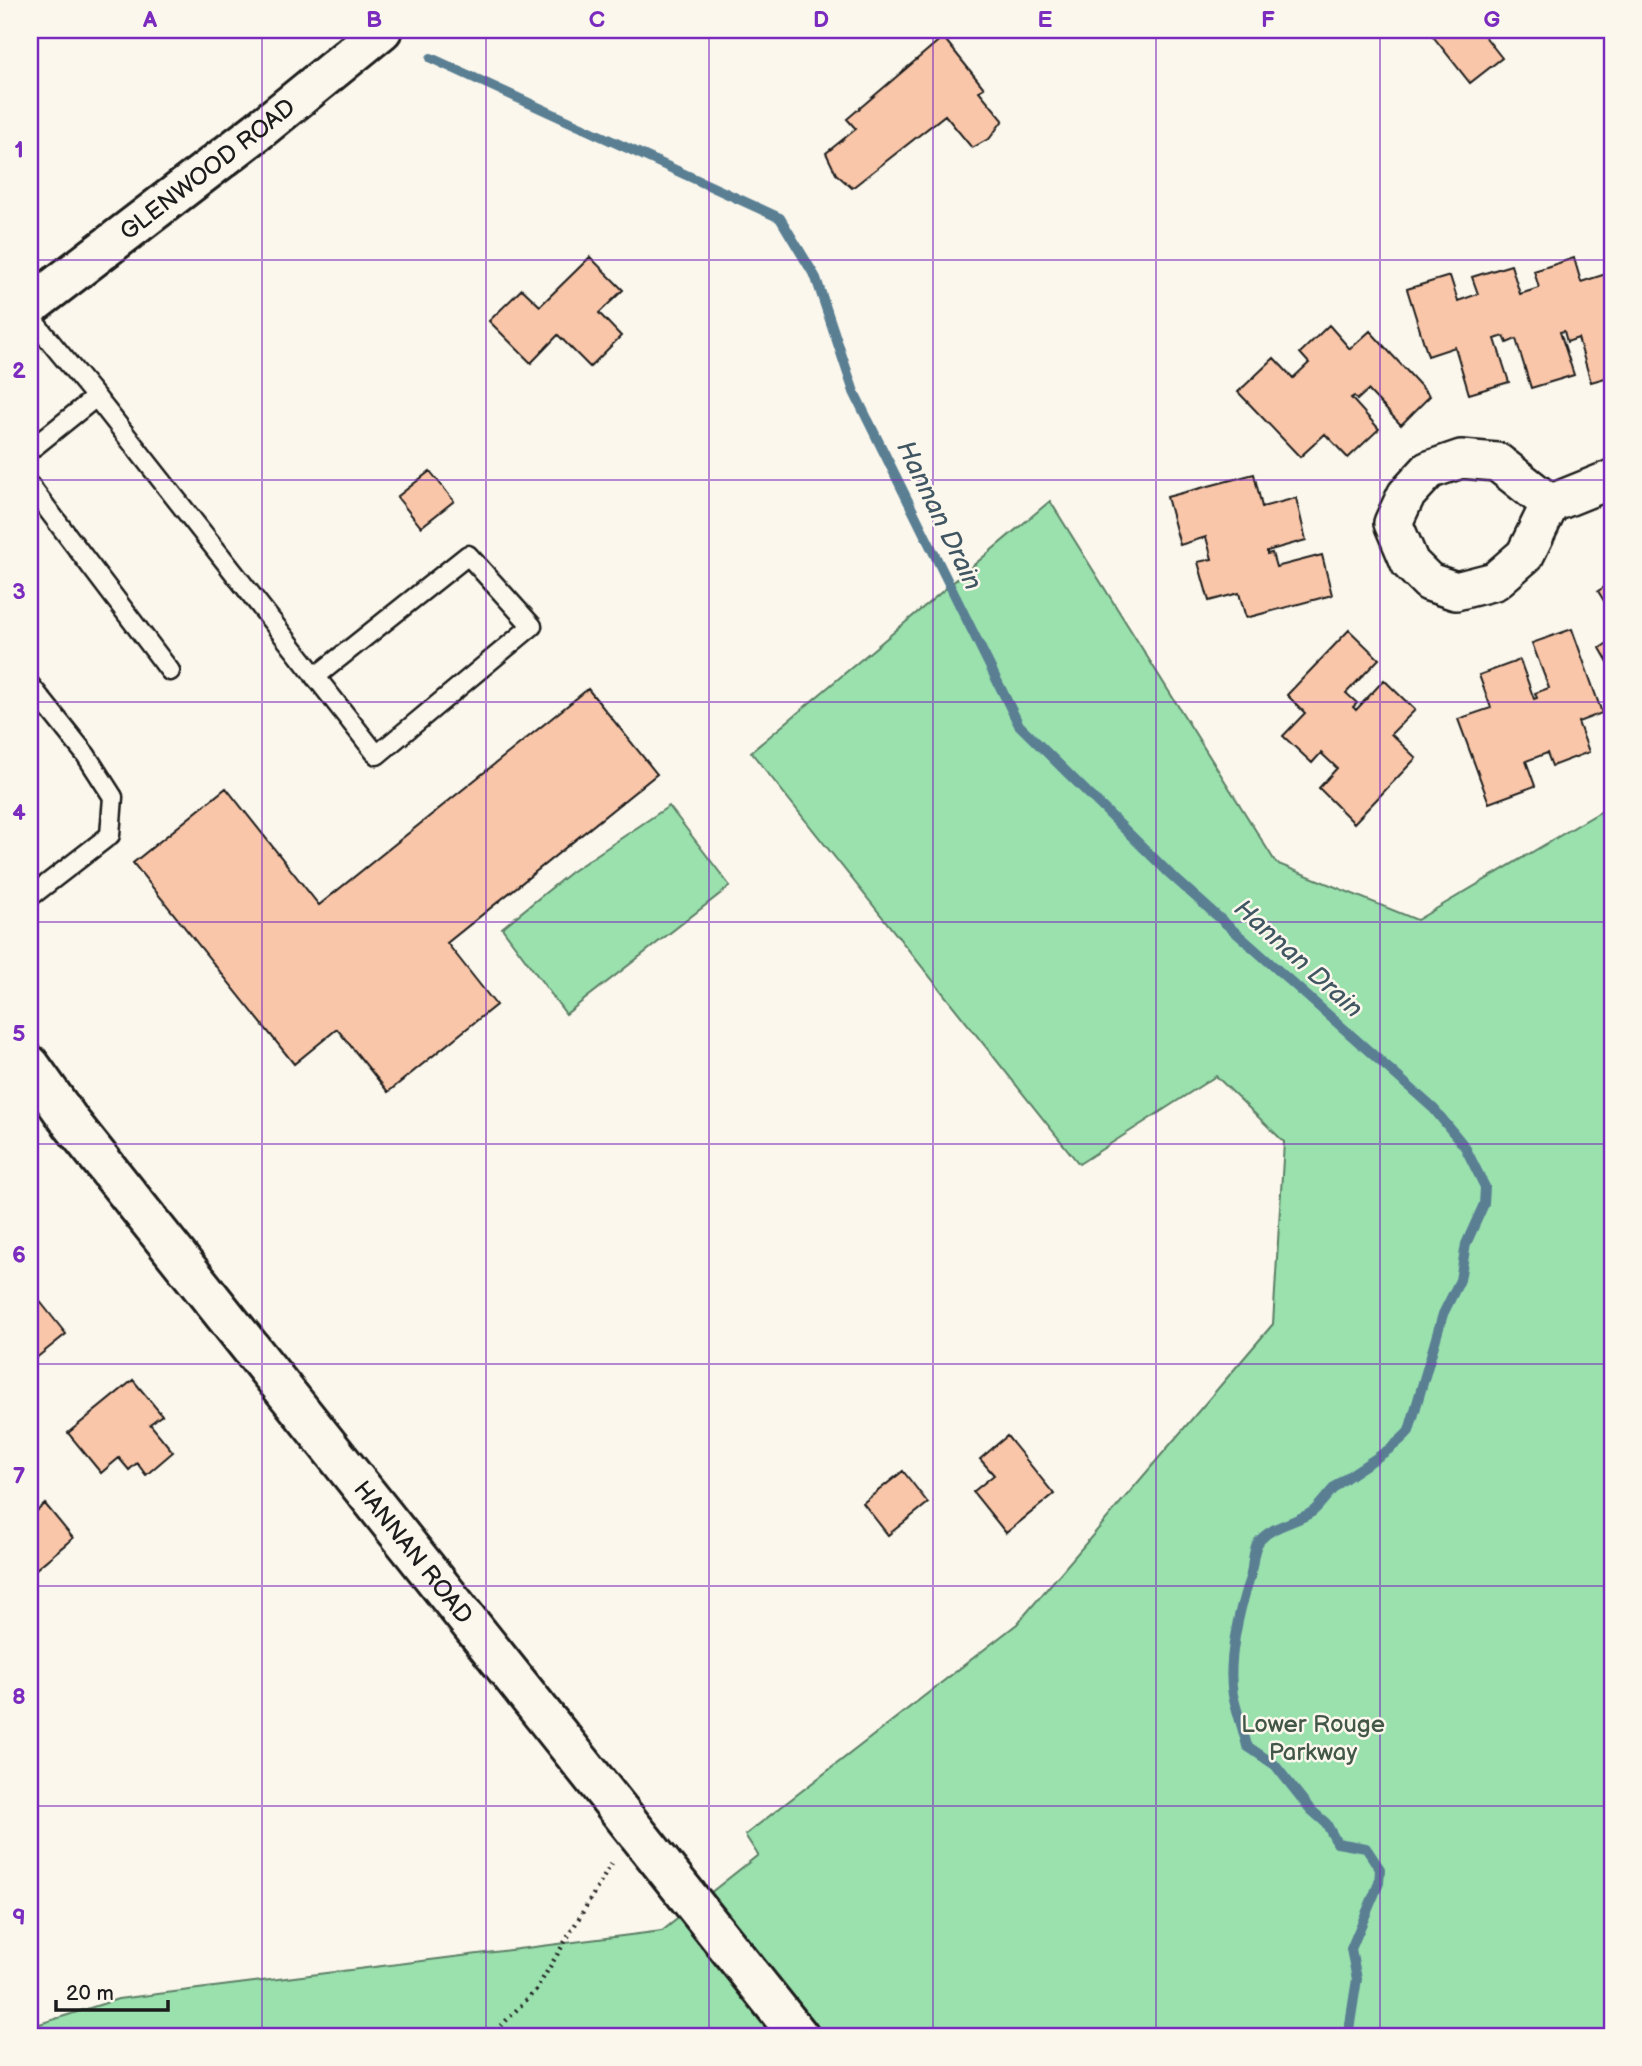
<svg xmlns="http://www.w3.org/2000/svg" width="1642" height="2066" viewBox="0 0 1642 2066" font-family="'Balsamiq Sans',sans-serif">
<rect width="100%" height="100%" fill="#fbf7ec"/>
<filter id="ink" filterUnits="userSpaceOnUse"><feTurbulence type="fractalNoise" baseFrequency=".0143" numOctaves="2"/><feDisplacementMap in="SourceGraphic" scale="14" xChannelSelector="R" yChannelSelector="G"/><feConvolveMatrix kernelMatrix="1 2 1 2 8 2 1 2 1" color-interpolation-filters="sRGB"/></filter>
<g filter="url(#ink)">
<!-- green -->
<path fill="#9ae1ae" stroke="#5b7e65" stroke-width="2" d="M1050 501 1276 863 1417 920 1612 805V2036H30V2027L118 1999 662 1931 758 1855 745 1835 1017 1624 1273 1324 1284 1142 1216 1076 1079 1164 751 752Z
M669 806 730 886 566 1014 502 928 571 872Z"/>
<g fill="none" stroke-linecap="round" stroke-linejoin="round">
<!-- stream -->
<path stroke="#5a7f93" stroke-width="10" d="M431 58 780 218 816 278 854 392 1019 725 1170 874 1434 1109 1465 1147 1485 1187 1484 1204 1466 1244 1460 1280 1443 1314 1409 1431C1390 1453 1360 1466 1337 1485 1328 1493 1320 1506 1312 1512 1295 1523 1274 1525 1260 1540 1251 1551 1254 1568 1249 1581 1239 1610 1227 1662 1233 1695 1237 1712 1243 1729 1247 1746L1275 1765 1310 1809 1326 1823 1337 1843 1366 1848 1380 1869 1379 1883 1351 1949 1357 1979 1348 2036"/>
</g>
<!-- building -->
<path fill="#f9c6a9" stroke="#1c1c1c" stroke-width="2" d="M1428 30H1480L1502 58 1470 83Z
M943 37 984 88 979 91 1003 120 990 138 972 148 945 115 852 188 836 174 826 153 856 129 847 119Z
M590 257 623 290 599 313 621 336 590 367 558 335 531 363 489 321 522 289 540 306Z
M1574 258 1581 282 1609 273 1612 285V376L1591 382 1578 338 1567 342 1564 331 1560 332 1574 375 1531 388 1516 339 1507 343 1504 336 1495 339 1509 382 1469 394 1455 347 1428 356 1407 289 1450 276 1458 301 1478 294 1472 277 1511 265 1520 294 1539 288 1534 271Z
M1329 325 1350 349 1370 331 1430 396 1401 425 1368 390 1357 400 1354 396 1351 398 1379 429 1348 458 1325 434 1300 457 1238 392 1274 358 1293 378 1309 363 1300 353Z
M430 471 454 501 421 527 397 497Z
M1254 474 1262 507 1296 498 1306 540 1267 551V554L1272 553 1276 567 1322 555 1332 595 1246 618 1239 593 1209 601 1198 562 1212 559 1206 537 1180 545 1167 497Z
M1612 582V614L1598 591Z
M1572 629 1602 713 1578 722 1589 752 1552 766 1547 753 1526 761 1535 786 1489 803 1458 719 1491 708 1479 675 1520 660 1534 699 1537 698 1535 693 1549 688 1532 643Z
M1349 630 1379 659 1346 693 1357 703 1353 707 1356 710 1384 680 1415 710 1391 734 1416 758 1354 823 1319 788 1337 768 1321 753 1312 763 1283 736 1305 713 1287 695Z
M1612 640V669L1600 648Z
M588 689 657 774 447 943 496 1005 388 1092 337 1029 294 1064 133 863 226 788 319 905Z
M30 1289 66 1334 30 1363Z
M133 1380 162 1415 150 1424 173 1452 146 1475 137 1463 129 1470 119 1458 101 1473 68 1433Z
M1007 1436 1054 1494 1006 1533 973 1492 994 1475 980 1459Z
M903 1471 928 1503 888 1535 863 1503Z
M45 1504 73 1538 30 1574V1517Z"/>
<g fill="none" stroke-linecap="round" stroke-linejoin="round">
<!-- service casing -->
<g stroke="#1c1c1c" stroke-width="23">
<path id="service" d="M30 317 96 397 30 450
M96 397 377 755 532 626 468 555 315 677
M30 486 170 671
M30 685 86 755 113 797 110 835 30 897"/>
</g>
<!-- minor casing -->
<g stroke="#1c1c1c" stroke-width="42">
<path id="minor" d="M1550 504 1497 462 1461 459 1429 470 1406 495 1393 523 1410 563 1429 582 1456 591 1495 581 1525 555 1550 504 1612 479"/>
</g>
<!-- tertiary casing -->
<g stroke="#1c1c1c" stroke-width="44">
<g id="tertiary">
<path id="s1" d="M30 306 258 131 382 30"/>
<path id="s2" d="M30 1065 72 1124 799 2036"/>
</g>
</g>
<!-- path -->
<path stroke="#1c1c1c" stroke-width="4.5" stroke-dasharray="2 5" stroke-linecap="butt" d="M491 2036 536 1990 612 1863"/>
<!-- service -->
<use href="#service" stroke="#fbf7ec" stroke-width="18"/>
<!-- minor -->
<use href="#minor" stroke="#fbf7ec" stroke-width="37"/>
<!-- tertiary -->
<use href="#tertiary" stroke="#fbf7ec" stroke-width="38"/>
</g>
</g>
<!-- grid -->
<path fill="none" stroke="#7b2cbf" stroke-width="2" stroke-opacity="0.55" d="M262 30V2036M486 30V2036M709 30V2036M933 30V2036M1156 30V2036M1380 30V2036M30 260H1612M30 480H1612M30 702H1612M30 922H1612M30 1144H1612M30 1364H1612M30 1586H1612M30 1806H1612"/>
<g text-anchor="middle" stroke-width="5" stroke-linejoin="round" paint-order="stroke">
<!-- street labels -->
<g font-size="24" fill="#1c1c1c" stroke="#fbf7ec">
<text dy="8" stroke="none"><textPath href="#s1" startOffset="224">GLENWOOD ROAD</textPath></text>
<text dy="8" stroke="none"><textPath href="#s2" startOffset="620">HANNAN ROAD</textPath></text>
</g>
<!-- park labels -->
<g font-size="24" fill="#425748" stroke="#fbf7ec">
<text x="1313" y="1732">Lower Rouge<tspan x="1313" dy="28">Parkway</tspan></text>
</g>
<!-- water labels -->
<g font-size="26" font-style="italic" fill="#405662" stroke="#fbf7ec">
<text transform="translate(940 515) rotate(64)" y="9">Hannan Drain</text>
<text transform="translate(1299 958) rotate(42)" y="9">Hannan Drain</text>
</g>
</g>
<!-- margin -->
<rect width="1642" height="2066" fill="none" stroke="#fbf7ec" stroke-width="77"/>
<!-- scale -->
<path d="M56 2000v10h112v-10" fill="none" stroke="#1c1c1c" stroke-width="3.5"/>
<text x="66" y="2000" font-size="21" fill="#1c1c1c" stroke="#fbf7ec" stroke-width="5" paint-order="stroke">20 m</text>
<rect x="38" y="38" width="1566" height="1990" fill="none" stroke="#7b2cbf" stroke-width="2.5"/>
<g font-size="23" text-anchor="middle" font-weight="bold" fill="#7b2cbf">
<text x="150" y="27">A</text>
<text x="374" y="27">B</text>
<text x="597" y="27">C</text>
<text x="821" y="27">D</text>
<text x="1045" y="27">E</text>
<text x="1268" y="27">F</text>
<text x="1492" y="27">G</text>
<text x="19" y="157">1</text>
<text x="19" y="378">2</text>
<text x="19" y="599">3</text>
<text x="19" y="820">4</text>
<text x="19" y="1041">5</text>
<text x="19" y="1262">6</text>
<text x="19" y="1483">7</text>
<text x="19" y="1704">8</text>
<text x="19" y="1925">9</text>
</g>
</svg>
